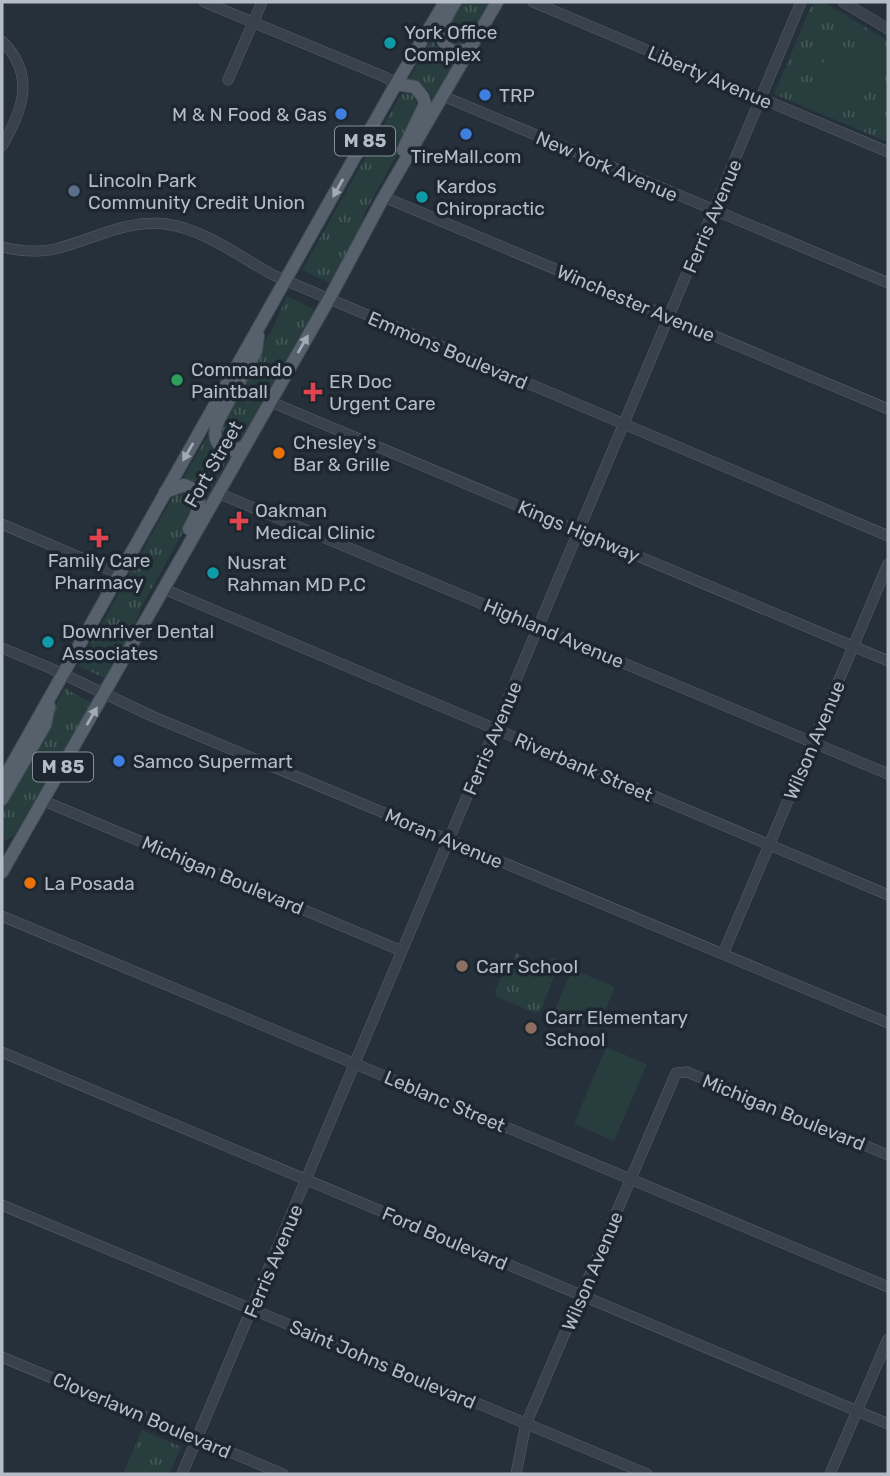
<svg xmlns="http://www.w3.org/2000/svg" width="890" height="1476" viewBox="0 0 890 1476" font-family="Rubik,sans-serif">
<defs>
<pattern id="grass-tufts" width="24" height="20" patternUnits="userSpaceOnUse" patternTransform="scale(1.75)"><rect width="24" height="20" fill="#283d3d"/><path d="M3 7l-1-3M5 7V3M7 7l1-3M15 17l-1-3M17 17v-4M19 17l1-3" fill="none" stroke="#455758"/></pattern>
</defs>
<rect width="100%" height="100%" fill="#25303b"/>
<!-- grass -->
<path fill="url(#grass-tufts)" d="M457 2H488L467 40 459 45 450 42C443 27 451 15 457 2Z
M813 2H824L888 41V142L774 94Z
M432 40 445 56 455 60 433 99 427 89 409 79Z
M404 93 413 95C418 105 418 112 415 123L367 208 357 234 329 283 325 281 302 270 400 96Z
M287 296 313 309V312L243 435 239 441 231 443 224 437 222 424 228 407 272 330Z
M207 437 218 452 230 457 207 498 196 482 184 477Z
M182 491 190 496 192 503 190 520 143 604 129 637 106 676 104 678 78 666 174 495Z
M65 688 91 703 14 836 5 840 2 838V804L47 726 59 698Z
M516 953 535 962 532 968 543 974 552 957 560 960 540 1013 533 1012 497 997 495 991 509 959 513 960Z
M142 1430 181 1447 169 1474H123Z"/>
<!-- garden -->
<path fill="#283d3d" d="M831 43 885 63C869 103 850 114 810 96Z
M572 969 615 987 597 1030 554 1012Z
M606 1047 647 1064 614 1141 574 1124Z"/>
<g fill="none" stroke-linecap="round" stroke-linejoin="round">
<!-- minor casing -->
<g stroke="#576069" stroke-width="11">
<path id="minor" d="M204 2 385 77 396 84
M533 2 888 152
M843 2 888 29
M2 41C36 75 23 110 2 146
M228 80 262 2
M443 96 888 283
M384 197 888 409
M2 247C19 251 37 253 55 249 92 240 127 219 166 224 204 229 240 257 273 275L888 536
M271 402 888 661
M218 493 888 774
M2 524 119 574
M164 589 888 895
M2 648 50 668 154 717 888 1023
M44 801 402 951
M2 916 888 1287
M723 954 888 564
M2 1052 888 1424
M2 1205 647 1474
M2 1357 283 1474
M182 1474 801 2
M516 1474 526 1424 676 1073 687 1072 888 1155
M830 1474 888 1339"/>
</g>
<!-- major casing -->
<g stroke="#424b54" stroke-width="14">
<path id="major" d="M455 2C446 18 433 36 451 51L470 50
M396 84 415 87 423 97 425 104 403 150
M245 446C224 457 209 443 218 421L256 351 258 336
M165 492 184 485C208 493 198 513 189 529
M2 782 396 84 445 2
M2 799 45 725 49 706
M2 872 329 299 381 202 497 2"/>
</g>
<!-- minor -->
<use href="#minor" stroke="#39424b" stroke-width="10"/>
<!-- major -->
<use href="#major" stroke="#57616b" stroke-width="12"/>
</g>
<!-- one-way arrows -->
<defs><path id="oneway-solid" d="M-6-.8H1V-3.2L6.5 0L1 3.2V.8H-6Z" transform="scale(1.75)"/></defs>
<g fill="#a1abb5">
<use href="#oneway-solid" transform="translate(338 188) rotate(119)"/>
<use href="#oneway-solid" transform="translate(303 344) rotate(-60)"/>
<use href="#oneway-solid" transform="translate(188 452) rotate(120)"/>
<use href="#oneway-solid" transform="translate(92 716) rotate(-60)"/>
</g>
<!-- markers -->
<g fill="#0f9aa8" stroke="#1e2730" stroke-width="2.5">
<circle cx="390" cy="43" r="7"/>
<circle cx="422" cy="197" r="7"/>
<circle cx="213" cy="573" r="7"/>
<circle cx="48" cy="642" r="7"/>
</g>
<g fill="#3f7fe0" stroke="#1e2730" stroke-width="2.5">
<circle cx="485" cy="95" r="7"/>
<circle cx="341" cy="114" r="7"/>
<circle cx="466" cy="134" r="7"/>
<circle cx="119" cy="761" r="7"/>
</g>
<circle fill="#5c6f8a" stroke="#1e2730" stroke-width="2.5" cx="74" cy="191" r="7"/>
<circle fill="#2e9e5b" stroke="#1e2730" stroke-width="2.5" cx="177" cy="380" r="7"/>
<g fill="#e0444e" stroke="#1e2730" stroke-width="2.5">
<path d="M309.5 381.5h7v7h7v7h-7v7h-7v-7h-7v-7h7z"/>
<path d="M235.5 510.5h7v7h7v7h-7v7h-7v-7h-7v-7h7z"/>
<path d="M95.5 527.5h7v7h7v7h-7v7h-7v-7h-7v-7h7z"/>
</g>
<g fill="#e8710a" stroke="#1e2730" stroke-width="2.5">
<circle cx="279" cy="453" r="7"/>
<circle cx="30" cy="883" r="7"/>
</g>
<g fill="#8d6e63" stroke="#1e2730" stroke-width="2.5">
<circle cx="462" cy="966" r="7"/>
<circle cx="531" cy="1028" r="7"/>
</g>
<g text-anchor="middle" stroke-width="7" stroke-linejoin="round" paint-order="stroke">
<!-- shield labels -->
<g fill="#1e2730" stroke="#87909a" stroke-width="2">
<rect x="335" y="126.5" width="60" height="29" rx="5"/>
<rect x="33" y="752.5" width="60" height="29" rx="5"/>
</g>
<g font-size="18" font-weight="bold" fill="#b4bdc7">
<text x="365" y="147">M 85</text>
<text x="63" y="773">M 85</text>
</g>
<!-- poi labels -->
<g font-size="19" fill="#b4bdc7" stroke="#1e2730" text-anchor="start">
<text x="404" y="39">York Office<tspan x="404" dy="22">Complex</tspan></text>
<text x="499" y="102">TRP</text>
<text x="327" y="121" text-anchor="end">M &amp; N Food &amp; Gas</text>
<text x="466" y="163" text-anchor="middle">TireMall.com</text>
<text x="88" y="187">Lincoln Park<tspan x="88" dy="22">Community Credit Union</tspan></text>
<text x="436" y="193">Kardos<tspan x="436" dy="22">Chiropractic</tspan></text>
<text x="191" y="376">Commando<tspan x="191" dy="22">Paintball</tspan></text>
<text x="329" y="388">ER Doc<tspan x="329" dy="22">Urgent Care</tspan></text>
<text x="293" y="449">Chesley's<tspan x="293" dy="22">Bar &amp; Grille</tspan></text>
<text x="255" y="517">Oakman<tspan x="255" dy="22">Medical Clinic</tspan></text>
<text x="99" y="567" text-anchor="middle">Family Care<tspan x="99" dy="22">Pharmacy</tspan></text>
<text x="227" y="569">Nusrat<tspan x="227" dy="22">Rahman MD P.C</tspan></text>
<text x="62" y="638">Downriver Dental<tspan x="62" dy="22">Associates</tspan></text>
<text x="133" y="768">Samco Supermart</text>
<text x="44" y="890">La Posada</text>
<text x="476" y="973">Carr School</text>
<text x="545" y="1024">Carr Elementary<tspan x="545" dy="22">School</tspan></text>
</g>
<!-- street labels -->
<g font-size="19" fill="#b4bdc7" stroke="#1e2730">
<text transform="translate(710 77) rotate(23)" y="7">Liberty Avenue</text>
<text transform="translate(607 166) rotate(23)" y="7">New York Avenue</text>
<text transform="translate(712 216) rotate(-67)" y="7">Ferris Avenue</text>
<text transform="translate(636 303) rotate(23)" y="7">Winchester Avenue</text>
<text transform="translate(448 350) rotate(23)" y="7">Emmons Boulevard</text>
<text transform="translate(213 464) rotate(-60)" y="7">Fort Street</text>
<text transform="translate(579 531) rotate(23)" y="7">Kings Highway</text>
<text transform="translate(554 633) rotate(23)" y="7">Highland Avenue</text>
<text transform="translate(492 738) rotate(-67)" y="7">Ferris Avenue</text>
<text transform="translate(814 740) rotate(-67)" y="7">Wilson Avenue</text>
<text transform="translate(584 767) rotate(23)" y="7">Riverbank Street</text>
<text transform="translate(444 838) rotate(23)" y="7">Moran Avenue</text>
<text transform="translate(223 875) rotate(23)" y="7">Michigan Boulevard</text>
<text transform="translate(445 1101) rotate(23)" y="7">Leblanc Street</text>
<text transform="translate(784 1112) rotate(22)" y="7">Michigan Boulevard</text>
<text transform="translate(445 1238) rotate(23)" y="7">Ford Boulevard</text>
<text transform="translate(273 1261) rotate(-67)" y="7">Ferris Avenue</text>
<text transform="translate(592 1271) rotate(-67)" y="7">Wilson Avenue</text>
<text transform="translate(383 1364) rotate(23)" y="7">Saint Johns Boulevard</text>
<text transform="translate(142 1415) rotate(23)" y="7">Cloverlawn Boulevard</text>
</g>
</g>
<!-- border -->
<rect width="890" height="1476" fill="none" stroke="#b4bdc7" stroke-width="7"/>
</svg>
